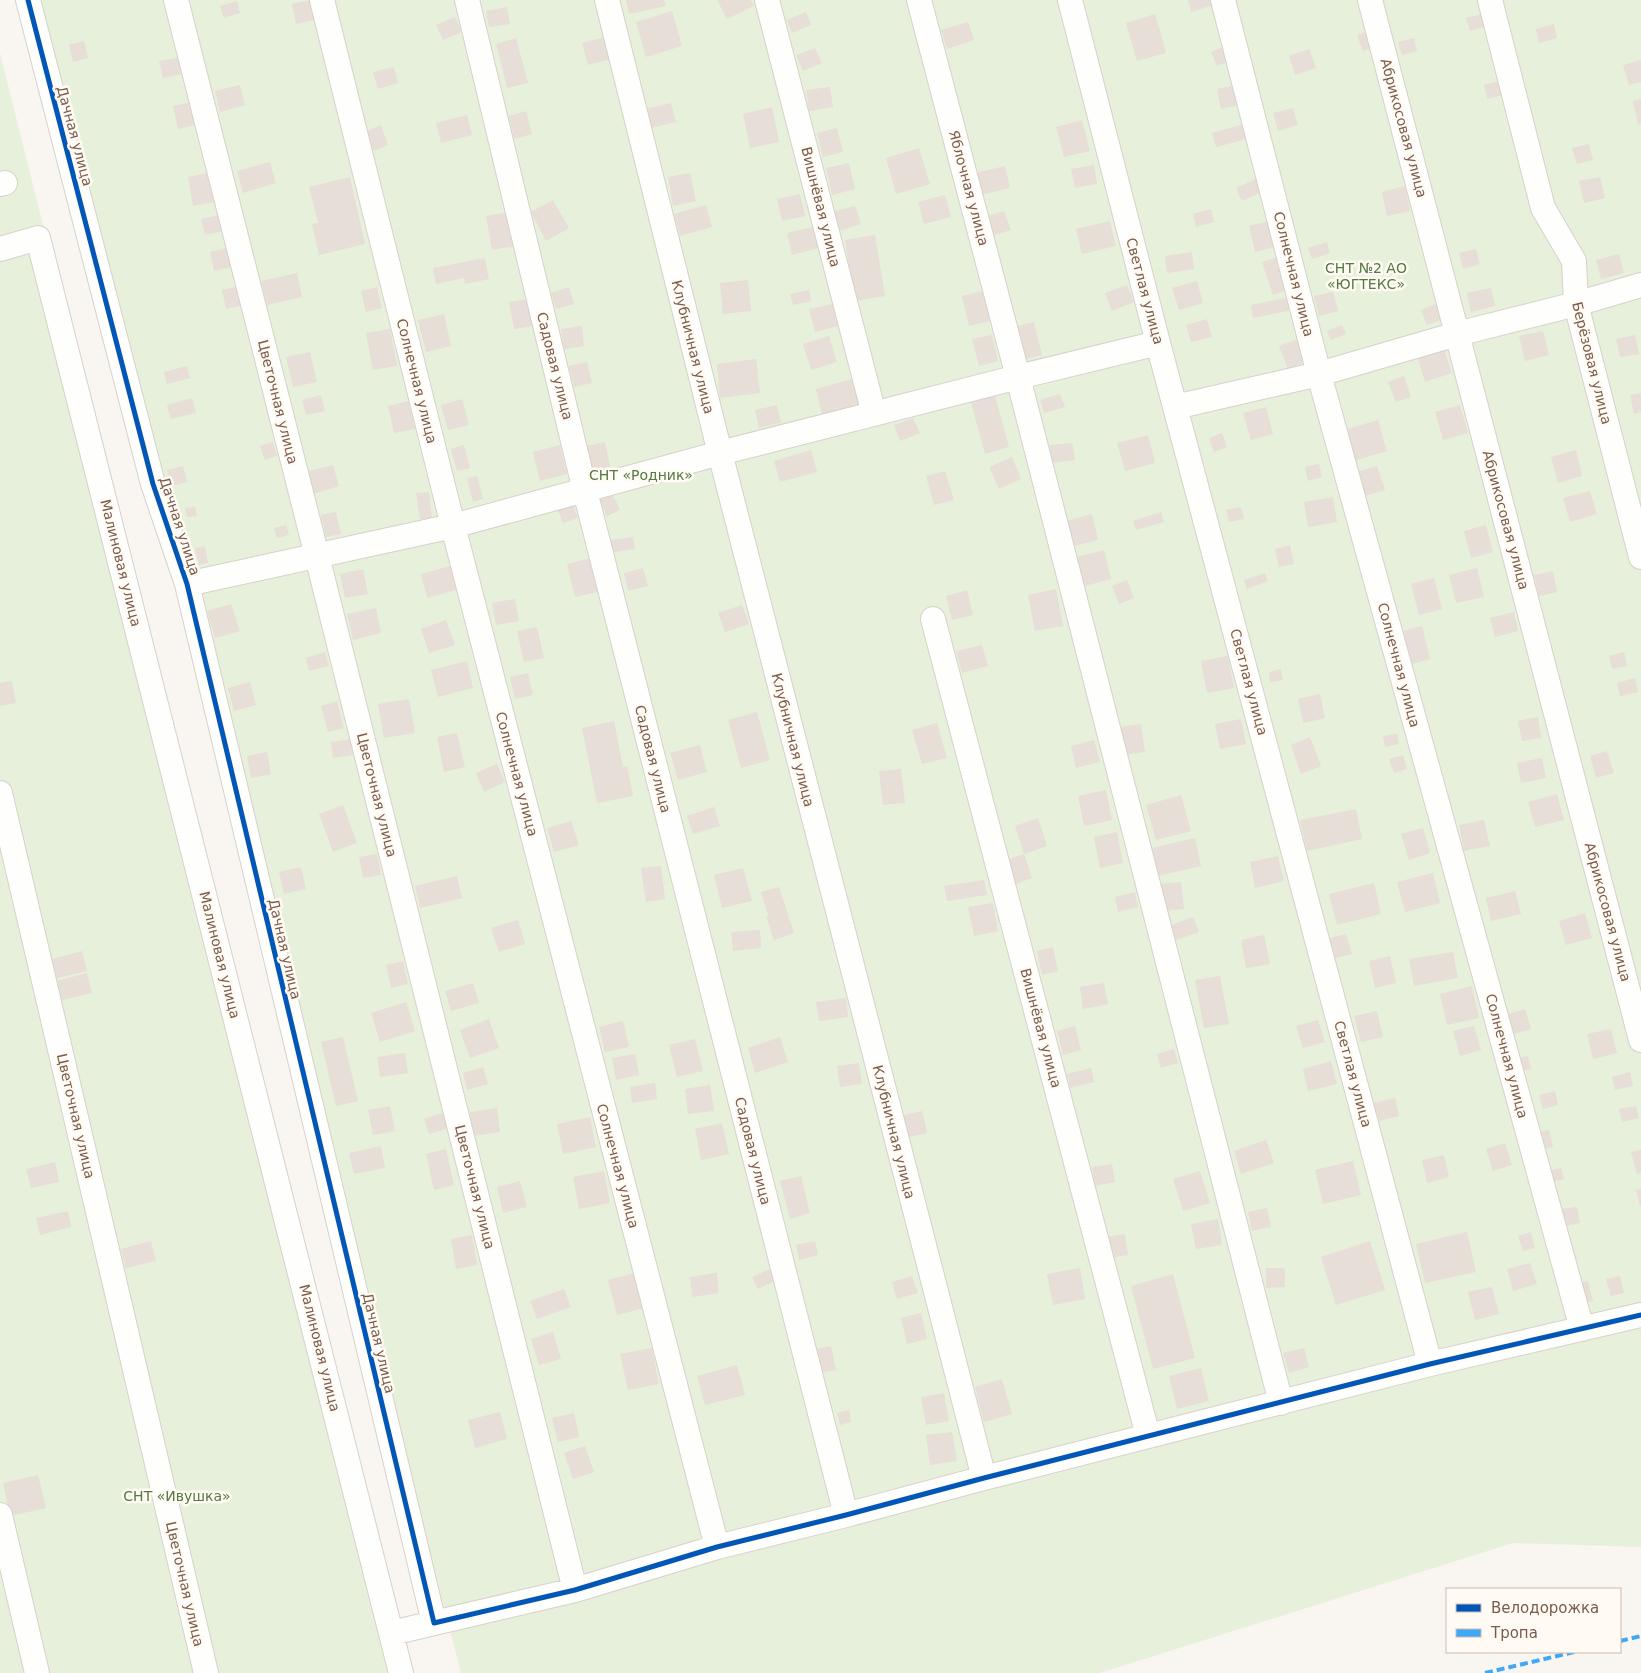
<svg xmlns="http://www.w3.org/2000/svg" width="1641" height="1673" viewBox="0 0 1641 1673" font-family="'DejaVu Sans',sans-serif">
<rect width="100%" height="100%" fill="#f9f5f0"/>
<!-- green -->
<path fill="#e7f0db" d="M28 0H1641V1547L1513 1543 1100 1673H461Z
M0 53 405 1673H0Z"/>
<!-- building -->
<path fill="#e6ded7" d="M311 0 319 19 296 24 292 4Z
M626 0H664L666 6 629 14Z
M717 0H751L754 6 727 19Z
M1188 0H1216L1217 4 1191 12Z
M237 1 240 13 224 18 220 6Z
M507 7 510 24 489 27 486 11Z
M672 11 682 46 646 57 636 22Z
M806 12 811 25 792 33 787 20Z
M1155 14 1166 53 1137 61 1126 23Z
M1483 14 1486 26 1470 31 1466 18Z
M455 17 462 32 443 40 436 25Z
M968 22 974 40 947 49 941 30Z
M1554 24 1557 38 1539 43 1536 29Z
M1369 31 1375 47 1363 51 1357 35Z
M605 37 611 59 588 65 582 43Z
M516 38 528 83 507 88 496 44Z
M1414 38 1417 51 1402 55 1398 42Z
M84 41 88 58 73 62 69 45Z
M1228 45 1234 59 1217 66 1211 52Z
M815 48 822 63 803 71 796 55Z
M1309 49 1316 68 1295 75 1289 56Z
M187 56 191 72 163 78 159 61Z
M1641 60V82L1629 85 1623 65Z
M394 67 398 83 378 89 373 72Z
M1504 80 1507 94 1487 99 1484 85Z
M240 85 245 105 220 112 215 91Z
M1236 85 1240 105 1221 109 1217 89Z
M830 87 833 107 809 111 806 90Z
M1641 99V123L1638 124 1633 101Z
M196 101 201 124 178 129 173 106Z
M671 103 676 122 650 128 646 109Z
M772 107 779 142 750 148 743 114Z
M1293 108 1298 125 1278 131 1273 113Z
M526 111 532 134 514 139 509 116Z
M467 115 472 135 441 143 436 123Z
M1082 120 1090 151 1064 157 1056 127Z
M1244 124 1247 139 1216 147 1212 133Z
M381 125 388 145 374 151 366 131Z
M837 128 843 152 823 157 817 133Z
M1589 144 1593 160 1577 164 1572 148Z
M919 148 930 184 896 194 886 158Z
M270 162 276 183 243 193 237 171Z
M849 163 855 189 832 195 826 168Z
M1094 165 1097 184 1075 188 1071 169Z
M1005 166 1010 188 980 195 975 173Z
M218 171 223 200 193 206 188 177Z
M690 173 696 201 673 206 668 177Z
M350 177 365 244 319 255 312 224 318 223 309 187Z
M1600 177 1605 198 1584 203 1579 181Z
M1258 178 1264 191 1242 201 1236 188Z
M1405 186 1410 211 1387 216 1382 192Z
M800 194 805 216 782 221 777 199Z
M945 195 951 217 924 224 918 202Z
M553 200 569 228 546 241 531 212Z
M706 205 712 227 680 236 674 214Z
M855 206 861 224 839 231 833 212Z
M1211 209 1214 222 1196 227 1193 214Z
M1004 211 1011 230 991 236 985 217Z
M510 212 515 246 492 250 486 216Z
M224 214 228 230 205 235 201 219Z
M1110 221 1116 246 1082 254 1076 229Z
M1269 221 1275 247 1255 252 1249 226Z
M817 226 822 247 792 255 787 233Z
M875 235 885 296 855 301 845 240Z
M1327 242 1330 253 1312 259 1308 248Z
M235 246 239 265 214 271 210 252Z
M1476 249 1480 264 1463 269 1459 253Z
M1192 252 1194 269 1167 273 1165 256Z
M1619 254 1624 273 1601 279 1596 260Z
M1281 256 1292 288 1273 295 1262 262Z
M485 258 489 279 465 284 464 278 436 284 433 268Z
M297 273 302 297 267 305 261 281Z
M748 280 751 311 723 314 720 283Z
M1197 281 1203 303 1179 310 1172 288Z
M245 285 249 304 226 309 222 290Z
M1127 285 1134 302 1112 311 1105 293Z
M377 287 382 308 366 312 361 291Z
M569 287 574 304 556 309 551 293Z
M1491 288 1495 306 1471 312 1467 293Z
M809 290 811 301 793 305 790 294Z
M983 291 990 321 969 326 962 296Z
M1333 292 1338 311 1319 316 1314 296Z
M1290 297 1293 310 1253 318 1251 305Z
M530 299 534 326 514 329 509 302Z
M1440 302 1446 318 1427 325 1421 310Z
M833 304 838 326 815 332 809 309Z
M444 314 451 346 426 352 418 320Z
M1207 319 1212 337 1191 342 1186 325Z
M1034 322 1042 355 1019 361 1010 328Z
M1342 325 1346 334 1331 340 1327 331Z
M582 326 584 346 564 349 561 329Z
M390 329 397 366 373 370 366 333Z
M1543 331 1549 355 1525 361 1519 336Z
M992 335 998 361 979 366 972 339Z
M1635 335 1639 354 1620 357 1616 339Z
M829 336 837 362 811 370 803 344Z
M1301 338 1310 360 1288 369 1279 346Z
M1443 347 1452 373 1425 382 1417 356Z
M310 352 317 382 293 387 286 357Z
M756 359 760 393 720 398 717 364Z
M587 362 592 383 574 387 569 366Z
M187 366 190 378 167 384 164 372Z
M1404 376 1411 397 1396 402 1388 382Z
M852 379 859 405 822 415 816 389Z
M994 392 1009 447 985 454 970 399Z
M1641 393V412L1634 414 1630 395Z
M1060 394 1065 407 1044 413 1040 400Z
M321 395 325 411 306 415 302 400Z
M192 398 196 413 171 419 167 405Z
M462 399 469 425 448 430 441 405Z
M409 401 415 429 394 433 388 406Z
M777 405 781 423 759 428 755 410Z
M1460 405 1468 433 1443 440 1435 412Z
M1266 407 1273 434 1251 440 1243 413Z
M913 418 920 433 900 441 894 425Z
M1378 420 1387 451 1353 461 1344 430Z
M1222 433 1227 447 1214 452 1209 438Z
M1148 435 1155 463 1125 471 1117 443Z
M273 442 277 456 265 460 260 446Z
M605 442 611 470 591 473 586 446Z
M1072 443 1075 460 1052 463 1050 445Z
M464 445 470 468 457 471 451 449Z
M560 445 567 474 540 481 533 452Z
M811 450 817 472 780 482 774 461Z
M1576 450 1582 476 1558 483 1551 457Z
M1012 457 1021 479 999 489 989 467Z
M1319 464 1322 477 1308 481 1305 467Z
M333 465 339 486 313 494 306 472Z
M183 466 187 482 172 486 167 470Z
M1377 466 1385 490 1361 497 1354 473Z
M945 471 954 500 934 505 926 476Z
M477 476 483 499 473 502 467 478Z
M1590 491 1597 514 1570 522 1563 498Z
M429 492 432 518 420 519 416 493Z
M613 495 620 510 607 516 600 500Z
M1333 497 1337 522 1308 527 1304 502Z
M573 505 578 518 563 523 558 510Z
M195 507 197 516 187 517 185 508Z
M1241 507 1244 519 1229 522 1226 510Z
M336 512 341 534 326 537 321 515Z
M1161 512 1164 522 1136 530 1133 521Z
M1092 514 1098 540 1074 546 1067 521Z
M286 525 289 535 277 538 274 528Z
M1486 525 1493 552 1471 558 1464 531Z
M633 537 635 549 613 552 611 540Z
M1290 545 1294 564 1279 567 1275 549Z
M205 546 208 563 199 565 195 548Z
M1104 550 1111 579 1081 587 1073 558Z
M590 558 598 592 575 597 567 564Z
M454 565 460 589 427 598 421 574Z
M643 568 648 586 628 591 624 573Z
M1477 568 1484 597 1456 603 1449 575Z
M363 569 368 594 345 598 340 574Z
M1553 571 1557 592 1539 596 1534 575Z
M1265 573 1268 581 1247 589 1244 580Z
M1434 578 1442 609 1419 615 1411 584Z
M1127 580 1134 598 1119 604 1112 586Z
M1056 589 1063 626 1035 631 1028 595Z
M967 590 973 615 952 620 946 596Z
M515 599 519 621 496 625 492 603Z
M231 604 240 631 215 638 207 611Z
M742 605 749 624 725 632 718 613Z
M376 608 381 633 353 640 347 614Z
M1514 612 1518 631 1495 637 1490 618Z
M446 620 455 645 429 653 421 629Z
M1422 626 1430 659 1407 665 1399 632Z
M537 627 544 658 524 662 517 631Z
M982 645 988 666 962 673 956 651Z
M325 652 329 666 309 671 306 658Z
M1624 652 1627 666 1612 669 1609 656Z
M1228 656 1234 688 1207 693 1201 661Z
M467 661 473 688 438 697 431 670Z
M1281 669 1283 680 1270 682 1269 672Z
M528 673 533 695 515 699 510 677Z
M1635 678 1638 692 1620 696 1617 683Z
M12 681 16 703 0 706V683Z
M250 682 256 705 234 711 228 688Z
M1320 694 1325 718 1303 723 1298 699Z
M409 699 415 733 384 738 378 704Z
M337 701 344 728 328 732 321 706Z
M757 712 770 760 741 768 728 720Z
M1538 717 1541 738 1522 741 1518 721Z
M1241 719 1246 744 1220 749 1215 724Z
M614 721 623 767 627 766 633 796 597 803 582 728Z
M937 723 947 758 922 764 912 730Z
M1141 724 1145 752 1123 755 1119 727Z
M457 733 465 767 444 772 437 737Z
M1397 734 1399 744 1385 747 1383 736Z
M1310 737 1321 766 1301 774 1291 745Z
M351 739 353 755 333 758 331 742Z
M1094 740 1100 762 1076 768 1071 746Z
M700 745 707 772 678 780 670 753Z
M1607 751 1614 773 1596 778 1590 756Z
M267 752 271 774 251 778 247 756Z
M1403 755 1407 769 1394 773 1389 759Z
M1542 758 1546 778 1521 783 1517 763Z
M497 764 505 782 484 792 476 773Z
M901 769 905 803 883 805 879 771Z
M1106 790 1112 820 1084 826 1078 796Z
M1557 794 1564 820 1535 827 1528 802Z
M1181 795 1191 831 1156 840 1146 805Z
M343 805 357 843 333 852 319 814Z
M714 807 720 826 693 834 687 816Z
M1356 809 1362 839 1307 851 1300 820Z
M1038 818 1047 846 1024 854 1015 826Z
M1484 820 1490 846 1464 851 1459 825Z
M571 821 579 845 554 852 547 828Z
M1423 828 1430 853 1409 860 1401 834Z
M1117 832 1123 863 1100 868 1094 837Z
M1195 838 1201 866 1158 876 1152 848Z
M377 854 381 875 363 878 359 857Z
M1024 854 1032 878 1013 885 1004 861Z
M1278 856 1284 881 1255 888 1250 862Z
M661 866 665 899 646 902 641 868Z
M301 867 306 889 284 894 279 872Z
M743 868 752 901 722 908 714 875Z
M1433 873 1440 903 1405 912 1397 882Z
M457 876 462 898 420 908 415 886Z
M984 880 987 895 947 901 944 886Z
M1181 882 1184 909 1163 911 1160 884Z
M1374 883 1381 914 1337 925 1329 894Z
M779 887 794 933 774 940 766 916 768 915 761 892Z
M1515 891 1521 914 1491 921 1486 898Z
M1135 892 1138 907 1118 912 1115 897Z
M993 903 998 931 974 936 968 907Z
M1585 913 1592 938 1566 945 1559 921Z
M1193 917 1199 932 1176 940 1171 925Z
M518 920 525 944 499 952 491 928Z
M760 930 761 948 733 951 731 932Z
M1346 934 1352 954 1332 959 1327 939Z
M1264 935 1270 964 1246 968 1241 940Z
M1053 947 1058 971 1042 975 1037 951Z
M82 951 87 971 57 978 52 959Z
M1453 952 1458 978 1414 986 1409 959Z
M1390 956 1396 983 1375 988 1369 961Z
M403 961 408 984 391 988 386 965Z
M87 973 92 993 62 1000 57 981Z
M1220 976 1229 1024 1204 1028 1195 980Z
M473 983 479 1003 451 1011 445 991Z
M1104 983 1108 1004 1083 1009 1080 987Z
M1472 986 1479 1018 1447 1025 1440 994Z
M846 998 848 1017 819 1021 816 1002Z
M406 1002 415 1031 380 1042 371 1013Z
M1525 1009 1531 1029 1508 1036 1502 1016Z
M1377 1011 1383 1037 1361 1042 1354 1016Z
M489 1019 499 1048 470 1058 460 1030Z
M1318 1020 1325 1042 1303 1048 1296 1026Z
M623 1021 629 1047 605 1052 599 1027Z
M1075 1026 1081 1050 1063 1055 1057 1031Z
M1474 1026 1481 1050 1460 1056 1453 1031Z
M1611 1029 1617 1053 1593 1059 1587 1034Z
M343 1037 358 1101 336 1106 321 1042Z
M780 1037 788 1062 755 1073 748 1048Z
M695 1039 703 1071 677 1077 669 1045Z
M1174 1049 1178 1063 1161 1068 1157 1054Z
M405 1053 408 1073 380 1077 377 1057Z
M635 1054 639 1075 616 1080 612 1058Z
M1528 1056 1531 1069 1518 1072 1515 1059Z
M1331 1061 1337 1084 1308 1091 1303 1069Z
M859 1063 862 1084 840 1087 837 1066Z
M483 1067 488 1084 467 1090 463 1073Z
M1091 1068 1094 1082 1070 1088 1067 1074Z
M1630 1072 1633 1086 1615 1090 1612 1077Z
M655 1083 657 1099 632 1103 630 1087Z
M710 1085 714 1111 688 1114 685 1089Z
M1555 1091 1558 1105 1543 1109 1539 1095Z
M1395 1098 1399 1116 1379 1121 1374 1103Z
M390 1106 395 1131 373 1135 368 1110Z
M1636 1106 1639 1118 1622 1122 1619 1109Z
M497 1108 500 1132 473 1136 470 1112Z
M922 1111 927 1133 905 1138 900 1116Z
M444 1112 449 1128 429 1134 424 1119Z
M590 1117 596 1147 563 1154 557 1124Z
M722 1123 729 1154 701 1160 695 1129Z
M1549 1130 1553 1147 1538 1150 1534 1133Z
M1266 1140 1274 1163 1241 1174 1234 1151Z
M1505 1143 1512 1165 1493 1171 1486 1149Z
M381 1146 385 1168 354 1174 349 1153Z
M446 1149 454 1185 434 1190 426 1154Z
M1641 1150V1173L1637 1174 1631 1152Z
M1444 1155 1449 1177 1427 1183 1422 1160Z
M1353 1161 1361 1195 1323 1204 1315 1170Z
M55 1162 59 1182 31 1188 26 1169Z
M1112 1164 1115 1182 1095 1186 1092 1167Z
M1561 1168 1564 1179 1546 1183 1543 1172Z
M604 1171 610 1203 579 1209 573 1177Z
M1200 1171 1210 1203 1183 1211 1173 1179Z
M801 1176 810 1213 790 1219 780 1181Z
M520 1181 527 1207 503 1213 497 1187Z
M1641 1189V1206H1640L1636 1190Z
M1577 1207 1580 1223 1564 1226 1561 1209Z
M1267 1208 1271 1227 1252 1231 1248 1212Z
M68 1211 71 1227 40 1235 36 1218Z
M1218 1219 1222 1245 1196 1249 1191 1224Z
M1467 1232 1476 1272 1425 1283 1416 1244Z
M1531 1232 1535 1248 1523 1251 1518 1236Z
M1125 1234 1128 1255 1110 1258 1106 1237Z
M472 1235 477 1265 456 1269 451 1239Z
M151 1241 156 1261 126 1268 121 1249Z
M815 1241 818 1255 799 1260 796 1245Z
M1370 1241 1385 1290 1336 1305 1321 1257Z
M1530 1263 1537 1284 1513 1291 1507 1269Z
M1080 1268 1085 1299 1053 1305 1047 1274Z
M1266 1268H1285V1287L1266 1288Z
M770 1269 775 1281 758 1289 752 1277Z
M634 1273 644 1308 617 1315 608 1280Z
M717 1273 719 1293 692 1297 690 1277Z
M1173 1274 1195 1358 1153 1369 1131 1286Z
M912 1276 918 1293 897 1299 892 1282Z
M1620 1276 1624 1293 1611 1296 1606 1279Z
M1588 1281 1593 1301 1579 1304 1574 1284Z
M1492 1287 1499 1314 1475 1320 1468 1292Z
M564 1289 571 1307 537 1319 530 1301Z
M921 1313 927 1339 907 1344 901 1318Z
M553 1332 561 1359 539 1365 531 1339Z
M831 1346 836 1370 820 1373 815 1349Z
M652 1348 659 1384 628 1390 620 1354Z
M1304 1348 1309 1367 1289 1373 1283 1353Z
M737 1365 745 1395 705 1405 697 1376Z
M1201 1368 1209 1401 1177 1409 1169 1376Z
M1002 1379 1012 1414 984 1422 975 1387Z
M944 1393 949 1421 926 1425 921 1397Z
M849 1410 851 1422 840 1425 837 1413Z
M500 1412 507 1439 475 1448 468 1420Z
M574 1413 579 1437 558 1442 552 1418Z
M952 1432 957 1461 930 1465 926 1435Z
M585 1446 594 1472 573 1479 564 1453Z
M38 1475 46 1508 10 1516 3 1483Z"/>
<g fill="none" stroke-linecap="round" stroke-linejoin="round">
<!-- minor casing -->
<g stroke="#d7d1cb" stroke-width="26">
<path id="minor" d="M28 0 153 484 187 584 434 1623 575 1590 717 1547 846 1515 984 1478 1430 1364 1641 1315
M176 0 317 556 575 1590
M322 0 453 526 717 1547
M467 0 585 491 846 1515
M607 0 720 453 984 1478
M767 0 874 414
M919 0 1018 377 1281 1403
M1070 0 1158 343 1430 1364
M1223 0 1319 374 1582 1329
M1370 0 1641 1040
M1490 0 1543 208 1574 261 1576 304 1641 557
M0 184 5 183
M0 249 38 238 401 1673
M1175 407 1319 374 1457 334 1576 304 1641 285
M187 584 453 526 720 453 1018 377 1158 343
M933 619 1148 1436
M0 793 206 1673
M0 1515 37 1673
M392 1633 434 1623"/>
</g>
<!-- minor -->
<use href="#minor" stroke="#fefefd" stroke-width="24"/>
<!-- quiet -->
<path stroke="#3fa9f5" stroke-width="4" stroke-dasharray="8 4" stroke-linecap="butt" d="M1620 1641 1641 1636
M1485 1673 1574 1652"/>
<!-- cycleway casing -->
<g stroke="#fffaf3" stroke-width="8">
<path id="cycleway" d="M28 0 153 484 187 584 434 1623 575 1590 717 1547 846 1515 984 1478 1430 1364 1641 1315"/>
</g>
<!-- cycleway -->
<use href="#cycleway" stroke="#0057b8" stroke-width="5"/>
</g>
<g text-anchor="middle" stroke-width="5" stroke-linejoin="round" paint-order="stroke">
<!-- street labels -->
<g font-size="14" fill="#7a5c4d" stroke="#fffaf3">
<text transform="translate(1404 128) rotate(75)" y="5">Абрикосовая улица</text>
<text transform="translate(75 136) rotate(75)" y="5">Дачная улица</text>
<text transform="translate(969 188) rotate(75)" y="5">Яблочная улица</text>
<text transform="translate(821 207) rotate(76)" y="5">Вишнёвая улица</text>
<text transform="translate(1294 274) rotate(76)" y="5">Солнечная улица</text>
<text transform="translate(1145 291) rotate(75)" y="5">Светлая улица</text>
<text transform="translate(693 347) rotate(76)" y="5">Клубничная улица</text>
<text transform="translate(1592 363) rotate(76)" y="5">Берёзовая улица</text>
<text transform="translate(555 366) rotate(76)" y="5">Садовая улица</text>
<text transform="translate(417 381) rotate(76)" y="5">Солнечная улица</text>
<text transform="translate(278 402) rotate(76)" y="5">Цветочная улица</text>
<text transform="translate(1506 520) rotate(75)" y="5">Абрикосовая улица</text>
<text transform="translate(180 526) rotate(72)" y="5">Дачная улица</text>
<text transform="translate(121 563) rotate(76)" y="5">Малиновая улица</text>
<text transform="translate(1399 665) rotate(75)" y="5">Солнечная улица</text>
<text transform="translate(1249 682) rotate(75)" y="5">Светлая улица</text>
<text transform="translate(793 740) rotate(76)" y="5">Клубничная улица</text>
<text transform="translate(653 759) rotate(76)" y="5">Садовая улица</text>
<text transform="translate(517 774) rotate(75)" y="5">Солнечная улица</text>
<text transform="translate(377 795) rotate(76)" y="5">Цветочная улица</text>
<text transform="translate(1608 912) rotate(75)" y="5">Абрикосовая улица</text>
<text transform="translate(285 949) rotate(77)" y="5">Дачная улица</text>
<text transform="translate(220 955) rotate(76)" y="5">Малиновая улица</text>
<text transform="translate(1041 1028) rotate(75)" y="5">Вишнёвая улица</text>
<text transform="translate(1507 1056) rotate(75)" y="5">Солнечная улица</text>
<text transform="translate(1353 1074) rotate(75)" y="5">Светлая улица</text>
<text transform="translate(76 1116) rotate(77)" y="5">Цветочная улица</text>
<text transform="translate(894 1132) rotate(76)" y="5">Клубничная улица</text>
<text transform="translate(753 1151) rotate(76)" y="5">Садовая улица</text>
<text transform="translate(618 1166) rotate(75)" y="5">Солнечная улица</text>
<text transform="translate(475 1187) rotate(76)" y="5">Цветочная улица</text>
<text transform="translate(379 1343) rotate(77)" y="5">Дачная улица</text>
<text transform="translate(320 1348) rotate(76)" y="5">Малиновая улица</text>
<text transform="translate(185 1584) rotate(77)" y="5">Цветочная улица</text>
</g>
<!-- park labels -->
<g font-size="14" fill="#537a41" stroke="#fffaf3">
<text x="1366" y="273">СНТ №2 АО<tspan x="1366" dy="16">«ЮГТЕКС»</tspan></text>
<text x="641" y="480">СНТ «Родник»</text>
<text x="177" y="1501">СНТ «Ивушка»</text>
</g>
</g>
<!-- legend -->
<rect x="1446" y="1588" width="175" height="65" fill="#fffaf3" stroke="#cabbb1"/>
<rect x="1456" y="1604" width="25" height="8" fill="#0057b8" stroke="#cabbb1"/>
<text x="1491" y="1613" font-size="15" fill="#7a5c4d">Велодорожка</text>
<rect x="1456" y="1629" width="25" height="8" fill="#3fa9f5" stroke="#cabbb1"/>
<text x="1491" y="1638" font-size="15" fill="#7a5c4d">Тропа</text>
</svg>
